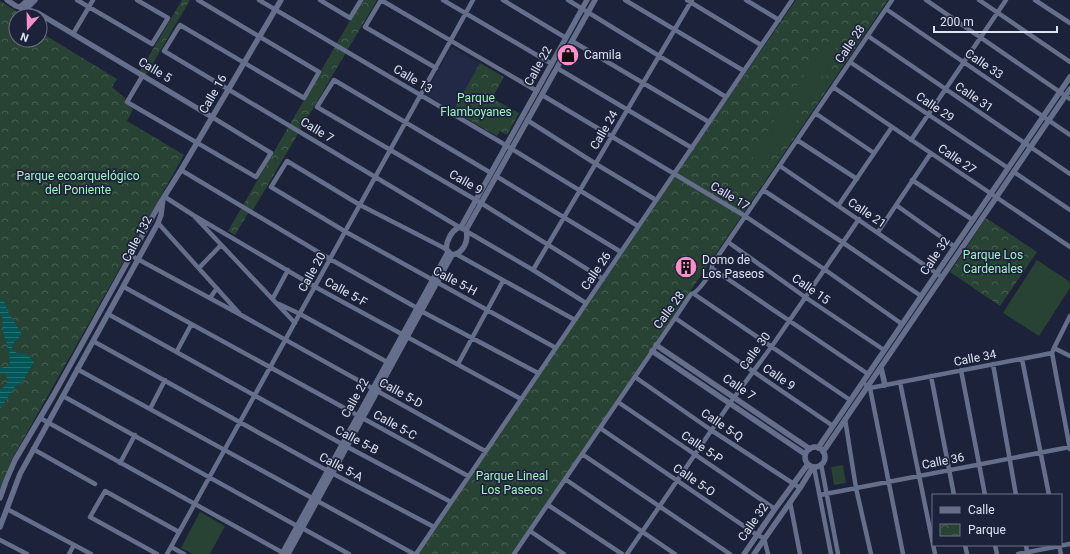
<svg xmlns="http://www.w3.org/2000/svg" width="1070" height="554" viewBox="0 0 1070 554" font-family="Roboto,sans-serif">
<defs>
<pattern id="park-crowns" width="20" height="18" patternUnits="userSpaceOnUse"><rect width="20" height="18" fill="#284334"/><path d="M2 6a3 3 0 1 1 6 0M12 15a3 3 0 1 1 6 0" fill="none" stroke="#475e52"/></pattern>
<pattern id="water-rules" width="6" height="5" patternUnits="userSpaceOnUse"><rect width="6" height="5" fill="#015757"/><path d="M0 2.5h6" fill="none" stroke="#266f70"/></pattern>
</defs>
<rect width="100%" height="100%" fill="#1c2239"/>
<!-- built -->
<path fill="#222947" d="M451 47 480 63 453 111 425 95Z"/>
<!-- park -->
<path fill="url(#park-crowns)" d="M182 0H190L146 75 140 71Z
M362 0H377L253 210 248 213 235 235 228 231Z
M796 0H888L512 554H418L575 320Z
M0 1 24 16H16V40H40V32L117 79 112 87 125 98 126 104 133 109 127 121 184 155 12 459 0 491Z
M480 63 504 77 492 98 519 113 507 135 500 131 497 136 453 111Z
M986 218 1037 252 1000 306 950 272Z"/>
<!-- pitch -->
<path fill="#284334" d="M827 42 842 53 825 78 809 68Z
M808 69 824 80 807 105 791 95Z
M316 84 323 88 314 103 307 98Z
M785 103 801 114 783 140 768 129Z
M496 111 505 116 495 133 486 128Z
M766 130 782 140 765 166 749 155Z
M1037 260 1070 282V288L1039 336 1003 313Z
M1009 264 1016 269 1007 282 999 277Z
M843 465 846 483 834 485 831 467Z
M200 512 225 526 210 554H193L181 548Z"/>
<!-- water -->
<path fill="url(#water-rules)" d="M0 299 5 303 8 312 22 334 12 345V350L17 353H26L34 362 23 381 15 387 0 409V389H2L8 382V379L4 373H0V368L9 366C13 346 0 338 3 319L0 313Z"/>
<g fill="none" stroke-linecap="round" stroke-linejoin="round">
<!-- minor -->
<path stroke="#656e8a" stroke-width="4.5" d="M77 0 152 44 168 18 137 0
M198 0 319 72 304 98 180 25 164 51 459 227
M259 0 502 143 638 226
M320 0 350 18 361 0
M443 0 552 64
M503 0 566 38
M568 0 726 97
M625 0 744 71
M687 0 761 45
M746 0 779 20
M926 0 1070 99
M979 0 1070 62
M1035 0 1070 23
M886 9 1070 135
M73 34 93 0
M868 36 1070 174
M572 41 709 122
M850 62 1008 168
M436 68 365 27 381 0 537 91
M557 68 692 148
M143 75 127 102 256 177 271 153 212 117
M833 87 1070 247
M542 95 745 216 824 269 902 324
M815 113 874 153
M527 120 596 164 656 200
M797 140 857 179
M911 140 1006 0
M780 166 939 275
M181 170 330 259 417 308
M1014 172 1070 210
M491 173 334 80 317 107 481 203 603 279
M496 176 621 252
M912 180 973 220
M763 190 842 242 921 296
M165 197 193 215 319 289 521 399
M896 205 955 247
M838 206 892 127
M195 217 295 323
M158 223 239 313
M466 231 533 270 586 303
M878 232 931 153
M728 242 805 297 884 350
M446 249 360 205 287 161 271 187 346 232 556 348
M456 254 575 320
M132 256 241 315 485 451
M199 268 221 245
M713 269 868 374
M533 270 692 0
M124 287 468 476
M694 294 850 400
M210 298 217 288
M273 298 288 270
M279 304 300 314 387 362
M421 311 538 373
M108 314 342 444 451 502
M675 318 833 426
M93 341 328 471 434 527
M1054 348 1070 356
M177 351 191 325
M1022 359 1049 495
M458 364 503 281
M993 364 1016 495
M77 369 414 554
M961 370 985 495
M931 376 954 495
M635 377 711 430 800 488
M900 382 935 554
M866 385 870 388 1052 353
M870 388 903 554
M63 396 297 526
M618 402 775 509
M150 409 165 380
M40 418 285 554
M845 419 856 488 871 554
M600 428 757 535 764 538 768 554
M33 449 95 484
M1070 449 1052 353 1054 348 1070 316
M582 454 730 554
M120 463 135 435
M821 464 838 554
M814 467 831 554
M565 479 675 554
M820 495 1070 447
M790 502 800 554
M548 505 622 554
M7 509 91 554
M302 528 349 554
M530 531 564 554
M0 540 27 554
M965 545 967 554
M995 545 997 554
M1026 545 1027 552
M1059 545 1061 554
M171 547 184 554
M69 554 74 545
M157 554 90 517 105 491 179 532
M167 554 473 0
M416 554 792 0
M514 554 675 318 691 294C698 293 713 272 712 265L892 0
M627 554 730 403 772 346 859 219
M1018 554 1070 544"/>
<!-- tertiary -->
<path stroke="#656e8a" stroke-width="5.5" d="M7 0 16 6 38 13 212 117
M20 7 28 0
M26 9 35 0
M459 227 466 230C469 240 464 253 452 255L446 249C447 240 450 232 459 227Z
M461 227 587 0
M466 230 595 0
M656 345 810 449
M652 351 805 454
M881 368 885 385
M805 457a10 10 0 1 1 20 0a10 10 0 1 1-20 0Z
M818 448 1070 77
M823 452 1070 89
M0 498 6 481 15 460 53 396 159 205 181 170 281 0
M0 527 20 474 158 223 161 215 163 199
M282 554 448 252
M288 554 452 255
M744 554 775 509 808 464
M754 554 800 488 813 467"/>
</g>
<!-- icons -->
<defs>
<g id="shop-disc" transform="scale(1.15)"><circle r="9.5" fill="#f98fc9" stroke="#1c2239"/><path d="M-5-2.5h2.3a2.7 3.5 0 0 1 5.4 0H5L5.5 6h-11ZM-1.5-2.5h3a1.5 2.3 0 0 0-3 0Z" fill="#111"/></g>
<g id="building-disc" transform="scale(1.15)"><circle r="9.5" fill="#f98fc9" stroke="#1c2239"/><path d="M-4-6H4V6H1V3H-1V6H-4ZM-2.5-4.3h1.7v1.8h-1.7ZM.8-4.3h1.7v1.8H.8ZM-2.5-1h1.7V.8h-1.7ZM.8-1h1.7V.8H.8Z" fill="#111"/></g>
</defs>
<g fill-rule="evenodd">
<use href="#shop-disc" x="568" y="55"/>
<use href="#building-disc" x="686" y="267"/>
</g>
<g text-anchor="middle" stroke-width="3.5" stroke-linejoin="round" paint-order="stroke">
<!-- street labels -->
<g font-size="12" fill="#dfe4f5" stroke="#1c2239">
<text transform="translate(850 44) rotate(-56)" y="4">Calle 28</text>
<text transform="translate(984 64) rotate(34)" y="4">Calle 33</text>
<text transform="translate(538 66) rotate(-61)" y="4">Calle 22</text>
<text transform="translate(155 70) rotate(31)" y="4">Calle 5</text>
<text transform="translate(413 79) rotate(31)" y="4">Calle 13</text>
<text transform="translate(213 94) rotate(-60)" y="4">Calle 16</text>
<text transform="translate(974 97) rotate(34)" y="4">Calle 31</text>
<text transform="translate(935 107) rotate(34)" y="4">Calle 29</text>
<text transform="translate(317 130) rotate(31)" y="4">Calle 7</text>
<text transform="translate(604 130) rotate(-60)" y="4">Calle 24</text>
<text transform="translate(957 159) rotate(34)" y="4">Calle 27</text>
<text transform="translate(466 182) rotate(30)" y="4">Calle 9</text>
<text transform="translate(730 196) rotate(31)" y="4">Calle 17</text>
<text transform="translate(867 213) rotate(34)" y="4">Calle 21</text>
<text transform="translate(137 239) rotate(-62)" y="4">Calle 132</text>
<text transform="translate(935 256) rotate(-56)" y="4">Calle 32</text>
<text transform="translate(596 271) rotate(-56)" y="4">Calle 26</text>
<text transform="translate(312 272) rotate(-61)" y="4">Calle 20</text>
<text transform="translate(455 281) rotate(28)" y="4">Calle 5-H</text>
<text transform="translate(811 289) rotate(35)" y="4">Calle 15</text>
<text transform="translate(346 292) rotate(29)" y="4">Calle 5-F</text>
<text transform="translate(669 310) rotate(-54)" y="4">Calle 28</text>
<text transform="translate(755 351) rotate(-54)" y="4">Calle 30</text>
<text transform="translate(975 358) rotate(-11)" y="4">Calle 34</text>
<text transform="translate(779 377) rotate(35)" y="4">Calle 9</text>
<text transform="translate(739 387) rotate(34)" y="4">Calle 7</text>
<text transform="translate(401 393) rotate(29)" y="4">Calle 5-D</text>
<text transform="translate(355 398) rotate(-61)" y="4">Calle 22</text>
<text transform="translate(395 425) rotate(29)" y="4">Calle 5-C</text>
<text transform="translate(722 425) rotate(34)" y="4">Calle 5-Q</text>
<text transform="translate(357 440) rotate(28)" y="4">Calle 5-B</text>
<text transform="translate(702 447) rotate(34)" y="4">Calle 5-P</text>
<text transform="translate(943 461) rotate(-11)" y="4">Calle 36</text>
<text transform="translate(341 467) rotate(28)" y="4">Calle 5-A</text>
<text transform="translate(694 480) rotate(34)" y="4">Calle 5-O</text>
<text transform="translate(753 522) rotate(-55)" y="4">Calle 32</text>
</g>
<!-- poi labels -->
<g font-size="12" fill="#dfe4f5" stroke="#1c2239" text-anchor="start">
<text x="584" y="59">Camila</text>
<text x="702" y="264">Domo de<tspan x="702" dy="14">Los Paseos</tspan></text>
</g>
<!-- park labels -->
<g font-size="12" fill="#a3f2c5" stroke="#1c2239">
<text x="476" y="102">Parque<tspan x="476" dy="14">Flamboyanes</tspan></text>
<text x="78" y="180">Parque ecoarquelógico<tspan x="78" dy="14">del Poniente</tspan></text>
<text x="993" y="259">Parque Los<tspan x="993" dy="14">Cardenales</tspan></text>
<text x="512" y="480">Parque Lineal<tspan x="512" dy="14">Los Paseos</tspan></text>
</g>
</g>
<!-- legend -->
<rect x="932" y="494" width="130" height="52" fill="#1c2239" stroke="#6a7084"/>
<rect x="940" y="507" width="20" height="6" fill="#656e8a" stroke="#6a7084"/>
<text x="968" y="514" font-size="12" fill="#dfe4f5">Calle</text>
<rect x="940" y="524" width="20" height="12" fill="url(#park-crowns)" stroke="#6a7084"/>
<text x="968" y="534" font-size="12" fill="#dfe4f5">Parque</text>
<!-- north arrow -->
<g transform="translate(28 28) rotate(200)"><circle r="19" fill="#1c2239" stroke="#6a7084"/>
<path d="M0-3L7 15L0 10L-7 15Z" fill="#f98fc9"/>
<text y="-6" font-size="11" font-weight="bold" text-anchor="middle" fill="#dfe4f5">N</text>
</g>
<!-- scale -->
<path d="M934 26v6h123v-6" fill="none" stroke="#dfe4f5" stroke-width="2"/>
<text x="940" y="26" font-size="12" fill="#dfe4f5" stroke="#1c2239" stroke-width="3" paint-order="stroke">200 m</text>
</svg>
